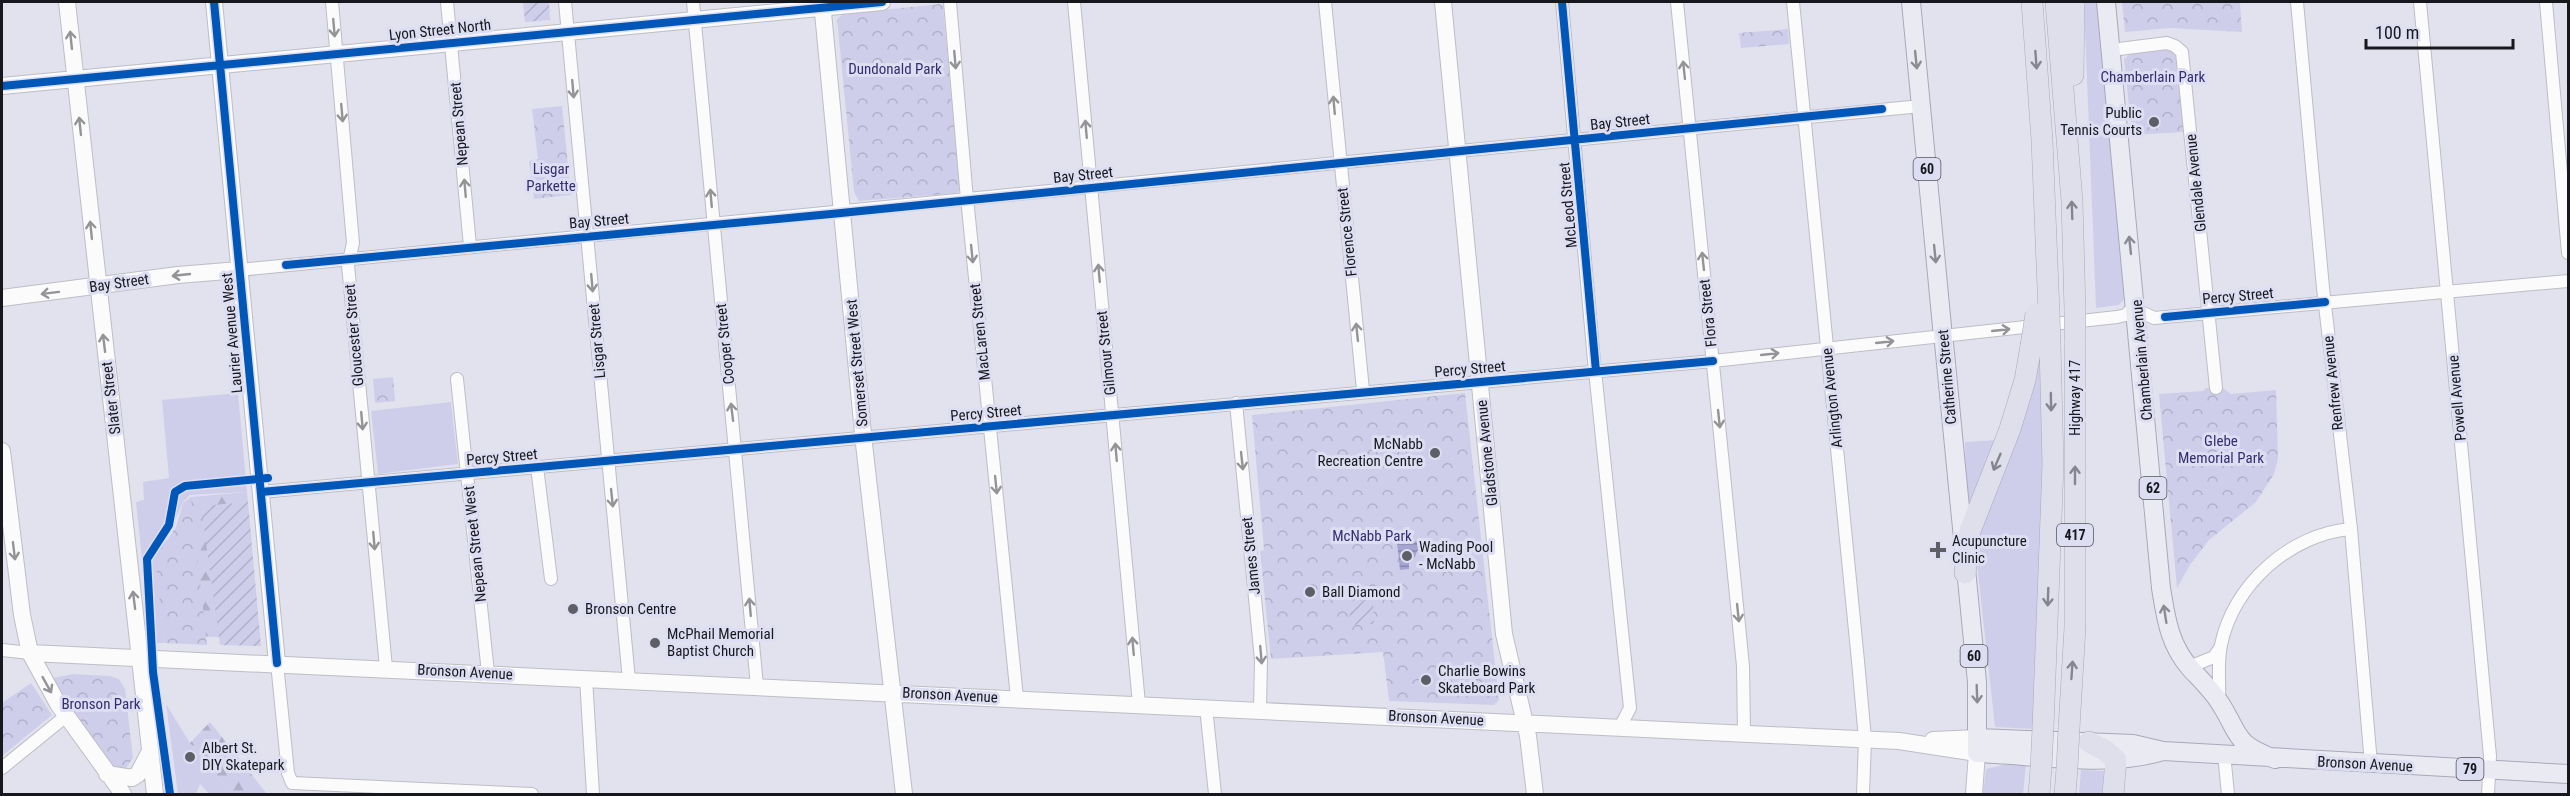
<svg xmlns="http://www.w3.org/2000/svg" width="2570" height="796" viewBox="0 0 2570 796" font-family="'Roboto Condensed',sans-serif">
<defs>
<pattern id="forest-firs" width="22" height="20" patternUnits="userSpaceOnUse" patternTransform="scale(1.5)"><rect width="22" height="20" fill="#ceceeb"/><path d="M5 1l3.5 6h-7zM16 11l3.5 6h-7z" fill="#b0b0c9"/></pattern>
<pattern id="park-crowns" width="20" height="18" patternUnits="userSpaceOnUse" patternTransform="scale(1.5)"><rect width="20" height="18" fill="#ceceeb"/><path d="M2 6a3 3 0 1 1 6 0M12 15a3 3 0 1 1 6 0" fill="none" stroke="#b0b0c9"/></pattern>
<pattern id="garden-furrows" width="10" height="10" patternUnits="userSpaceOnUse" patternTransform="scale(1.5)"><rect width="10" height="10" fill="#ceceeb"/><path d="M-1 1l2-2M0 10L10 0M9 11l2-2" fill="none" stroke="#b0b0c9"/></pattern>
<pattern id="water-rules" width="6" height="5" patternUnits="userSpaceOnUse" patternTransform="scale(1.5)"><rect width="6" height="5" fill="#a6a5d1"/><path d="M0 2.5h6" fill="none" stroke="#8685a9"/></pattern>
</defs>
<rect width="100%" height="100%" fill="#e2e2ee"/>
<!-- grass -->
<path fill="#ceceeb" d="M2084 2H2099L2125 298 2119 305 2096 308Z
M2045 345 2036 729 1995 727 1973 528 2026 383Z
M238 393 247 492 190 495 183 502 157 562 164 643H155L148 567 142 559 136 502 144 500 143 482 169 478 162 400Z
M451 402 458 464 378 474 371 411Z
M1998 440 1967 521 1965 442Z
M166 704 190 743 231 794H209L200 784 196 794H178Z
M2003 765H2026L2023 794H1983L1986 769Z
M2081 770 2104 771 2102 794H2079Z"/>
<!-- forest -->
<path fill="url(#forest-firs)" d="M247 492 248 502 202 507 227 638 201 636 184 504 191 497Z
M210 722 267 794H231L190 743Z"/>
<!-- park -->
<path fill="url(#park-crowns)" d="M2122 2H2240L2242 32 2170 28 2125 32Z
M940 4 943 6 960 190 957 193 859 201 854 192 837 19 843 14Z
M1788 29 1789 44 1741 48 1739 33Z
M2159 49 2172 51 2178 61 2184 132 2132 135 2124 59 2132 52Z
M562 106 571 195 534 199 529 161 538 159 532 109Z
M393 377 395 401 375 403 373 379Z
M2206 388H2223L2231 394 2276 390 2278 459 2274 474 2256 502 2209 540 2190 565 2177 588 2159 394 2203 391Z
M1465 393 1499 700 1494 705 1389 701 1383 652 1271 659 1260 551 1264 550 1252 415Z
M191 497 207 645 164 643 156 563 161 549 176 527 183 503Z
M73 674 110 676 119 679 125 689 133 758 126 768 116 771 110 764 67 704 53 678Z
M31 683 52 715 2 756V703Z"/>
<!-- garden -->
<path fill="url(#garden-furrows)" d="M523 2H549L550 20 525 22Z
M248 502 261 646 220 645 201 506Z
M1373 600 1374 624 1350 625 1349 601Z"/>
<!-- water -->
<path fill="url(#water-rules)" d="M1424 540 1425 550 1417 551 1415 557 1409 561V569L1400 570 1397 543Z"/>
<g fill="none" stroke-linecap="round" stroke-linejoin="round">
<!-- street casing -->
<g stroke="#bdbdc5" stroke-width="14">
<path id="street" d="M332 2 353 243 348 265 386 668
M447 2 470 246
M565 2 629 680
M693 2 757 686
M950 2 966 188 1017 698
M1074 2 1139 704
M1325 2 1363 390
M1562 2 1594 361 1630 708 1620 727
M1677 2 1743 666 1744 733
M1793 2 1858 661 1865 739 1863 794
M2297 2 2323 288 2351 529 2371 764
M2420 2 2490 756 2488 794
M2546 2 2568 253
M2111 50 2167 43 2175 46 2182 52 2216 388
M239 270 1921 106
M2137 310 2154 318 2165 317 2568 281
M457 379 488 673
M1236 403 1261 660 1260 709
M537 467 551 579
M261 492 1713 361 2117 317 2126 315 2136 304
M2 650 30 653
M277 663 288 773 292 783 532 794
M2189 667 2214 657 2220 648
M586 678 593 794
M2219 701C2220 683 2217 663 2221 645 2233 585 2290 534 2351 529
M1206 707 1215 794
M2224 754 2228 794
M2 768 66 716"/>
</g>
<!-- secondary casing -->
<g stroke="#bdbdc5" stroke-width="18">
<path id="secondary" d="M67 2 155 794
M214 2 277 663
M822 2 864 444 904 794
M1443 2 1504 634 1528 736 1535 794
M2 86 882 2
M2 298 178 275 239 270
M2 451 22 615 30 653 58 704 123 794
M30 653 1899 741 1977 753 1974 794
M1933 740 1978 738
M107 774 132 778 138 774 149 753"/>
</g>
<!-- primary casing -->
<g stroke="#a9a8ba" stroke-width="20">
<path id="primary" d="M1911 2 1943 337
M2106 2 2161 588C2166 618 2169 644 2190 668 2200 679 2212 690 2220 703 2241 736 2233 743 2275 759
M1944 343 1977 682V753C2034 755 2110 768 2163 751
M1978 738 2133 744 2163 751 2568 774"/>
</g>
<!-- highway casing -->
<g stroke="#a9a8ba" stroke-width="22">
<path id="highway" d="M2032 2 2042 140 2049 313
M2056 2 2072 201 2075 310
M2073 75 2074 2
M1965 573 1970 531 2010 429 2025 380 2031 346
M2043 728 2053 465 2050 344
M2069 728 2075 627V342
M2089 742 2106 751 2116 760 2113 794
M2039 794 2041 768
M2065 794 2067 769"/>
</g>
<!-- street -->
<use href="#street" stroke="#fbfbfc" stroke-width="12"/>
<!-- secondary -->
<use href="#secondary" stroke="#fbfbfc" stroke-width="16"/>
<!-- primary -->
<use href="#primary" stroke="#eaeaf3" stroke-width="18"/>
<!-- highway -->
<use href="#highway" stroke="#dfdfec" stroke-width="21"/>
<!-- highway-bridge casing -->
<g stroke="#a9a8ba" stroke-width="22" stroke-linecap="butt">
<path id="highway-bridge" d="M2049 313 2050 344
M2075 342V310
M2031 346 2036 314
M2041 768 2043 728
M2067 769 2069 728"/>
</g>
<!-- highway-bridge -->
<use href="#highway-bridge" stroke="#dfdfec" stroke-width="21"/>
<!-- cycleway casing -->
<g stroke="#dedef2" stroke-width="11">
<path id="cycleway" d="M214 2 277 663
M1562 2 1596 371
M2 86 882 2
M286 265 831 214 1882 109
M2165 317 2325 302
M261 492 1713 361
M170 794 153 672 147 559 169 525 175 492 185 486 268 478"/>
</g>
<!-- cycleway -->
<use href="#cycleway" stroke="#0057b8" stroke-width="8"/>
</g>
<!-- one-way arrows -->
<defs><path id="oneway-shaft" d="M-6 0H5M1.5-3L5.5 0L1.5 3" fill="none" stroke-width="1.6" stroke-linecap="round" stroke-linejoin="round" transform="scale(1.5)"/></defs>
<g stroke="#949498">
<use href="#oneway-shaft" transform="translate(334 28) rotate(85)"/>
<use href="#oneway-shaft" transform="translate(71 40) rotate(-96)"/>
<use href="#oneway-shaft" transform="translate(955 60) rotate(85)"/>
<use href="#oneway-shaft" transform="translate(1684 70) rotate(-96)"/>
<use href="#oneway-shaft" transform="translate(573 89) rotate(85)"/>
<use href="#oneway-shaft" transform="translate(1334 105) rotate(-95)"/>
<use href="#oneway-shaft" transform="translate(342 113) rotate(85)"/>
<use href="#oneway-shaft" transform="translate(80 126) rotate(-96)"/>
<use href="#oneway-shaft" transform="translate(1086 129) rotate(-95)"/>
<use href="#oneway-shaft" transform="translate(465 188) rotate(-95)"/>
<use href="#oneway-shaft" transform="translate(711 198) rotate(-95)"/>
<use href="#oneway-shaft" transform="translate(91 230) rotate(-96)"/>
<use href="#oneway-shaft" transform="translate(972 254) rotate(84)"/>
<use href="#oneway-shaft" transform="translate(1703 261) rotate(-96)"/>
<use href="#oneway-shaft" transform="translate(1099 273) rotate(-95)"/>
<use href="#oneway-shaft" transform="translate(181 275) rotate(174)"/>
<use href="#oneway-shaft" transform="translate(592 283) rotate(85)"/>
<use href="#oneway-shaft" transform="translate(50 293) rotate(173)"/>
<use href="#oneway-shaft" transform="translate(2001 330) rotate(-6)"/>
<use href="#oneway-shaft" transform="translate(1357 332) rotate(-96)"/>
<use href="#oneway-shaft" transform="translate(1885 342) rotate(-6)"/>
<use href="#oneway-shaft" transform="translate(104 343) rotate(-97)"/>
<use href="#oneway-shaft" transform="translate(1770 354) rotate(-6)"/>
<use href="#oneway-shaft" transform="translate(732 412) rotate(-97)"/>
<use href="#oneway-shaft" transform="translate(1719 419) rotate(84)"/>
<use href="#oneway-shaft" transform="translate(362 421) rotate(85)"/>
<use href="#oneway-shaft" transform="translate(1116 452) rotate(-95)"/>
<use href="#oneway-shaft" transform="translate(1242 461) rotate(84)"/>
<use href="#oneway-shaft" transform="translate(996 485) rotate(84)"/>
<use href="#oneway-shaft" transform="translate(612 498) rotate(84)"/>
<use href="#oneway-shaft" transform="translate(374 541) rotate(85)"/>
<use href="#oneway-shaft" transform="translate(14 551) rotate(83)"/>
<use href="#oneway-shaft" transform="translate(134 600) rotate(-97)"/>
<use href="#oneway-shaft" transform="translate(750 607) rotate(-95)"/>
<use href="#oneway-shaft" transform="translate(1738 613) rotate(84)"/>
<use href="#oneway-shaft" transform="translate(1133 646) rotate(-95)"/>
<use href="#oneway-shaft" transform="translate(1261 655) rotate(85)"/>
<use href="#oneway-shaft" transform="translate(47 685) rotate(61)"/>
</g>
<g stroke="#8b8b93">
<use href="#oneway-shaft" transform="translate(1916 60) rotate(84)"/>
<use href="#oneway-shaft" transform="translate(2130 245) rotate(-96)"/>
<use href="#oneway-shaft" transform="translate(1935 254) rotate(84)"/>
<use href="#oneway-shaft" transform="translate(2165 614) rotate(-99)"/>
<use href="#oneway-shaft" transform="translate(1977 694) rotate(88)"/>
</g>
<g stroke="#85858f">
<use href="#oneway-shaft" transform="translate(2036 60) rotate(86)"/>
<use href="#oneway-shaft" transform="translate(2072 210) rotate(-92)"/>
<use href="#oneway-shaft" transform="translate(2051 402) rotate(89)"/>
<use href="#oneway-shaft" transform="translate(1997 462) rotate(113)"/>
<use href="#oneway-shaft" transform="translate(2075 475) rotate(-90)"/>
<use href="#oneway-shaft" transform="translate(2048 597) rotate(92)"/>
<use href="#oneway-shaft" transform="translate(2072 670) rotate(-86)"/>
</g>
<!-- markers -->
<g fill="#5e5e67" stroke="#dedef2" stroke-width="2">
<circle cx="2154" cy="122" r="6"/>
<circle cx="1435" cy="453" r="6"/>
<path d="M1935 541h6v6h6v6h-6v6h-6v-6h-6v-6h6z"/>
<circle cx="1407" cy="556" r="6"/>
<circle cx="1310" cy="592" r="6"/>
<circle cx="573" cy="609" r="6"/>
<circle cx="655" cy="643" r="6"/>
<circle cx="1426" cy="680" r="6"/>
<circle cx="190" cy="757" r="6"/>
</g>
<g text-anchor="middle" stroke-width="6" stroke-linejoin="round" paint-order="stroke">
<!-- shield labels -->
<g fill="#dedef2" stroke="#53535e" stroke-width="1.5">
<rect x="1913.5" y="158" width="27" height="22" rx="4.5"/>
<rect x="2139.5" y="477" width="27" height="22" rx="4.5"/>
<rect x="2057" y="524" width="36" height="22" rx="4.5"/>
<rect x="1960.5" y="645" width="27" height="22" rx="4.5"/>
<rect x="2456.5" y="758" width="27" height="22" rx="4.5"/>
</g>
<g font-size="14" font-weight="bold" fill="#17171e">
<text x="1927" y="174">60</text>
<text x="2153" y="493">62</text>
<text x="2075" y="540">417</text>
<text x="1974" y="661">60</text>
<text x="2470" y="774">79</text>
</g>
<!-- street labels -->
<g font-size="15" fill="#17171e" stroke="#dedef2">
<text transform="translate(440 30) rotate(-6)" y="5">Lyon Street North</text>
<text transform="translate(1620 122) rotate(-6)" y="5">Bay Street</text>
<text transform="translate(459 124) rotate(-95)" y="5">Nepean Street</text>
<text transform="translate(1083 175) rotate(-6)" y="5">Bay Street</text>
<text transform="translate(2196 183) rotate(-96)" y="5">Glendale Avenue</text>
<text transform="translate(1568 205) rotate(-95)" y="5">McLeod Street</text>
<text transform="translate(599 221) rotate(-5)" y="5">Bay Street</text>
<text transform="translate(1347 232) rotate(-96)" y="5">Florence Street</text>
<text transform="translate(119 283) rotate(-8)" y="5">Bay Street</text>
<text transform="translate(2238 296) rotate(-5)" y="5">Percy Street</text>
<text transform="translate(1708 313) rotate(-96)" y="5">Flora Street</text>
<text transform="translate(980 332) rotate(-96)" y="5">MacLaren Street</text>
<text transform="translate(232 333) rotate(-95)" y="5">Laurier Avenue West</text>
<text transform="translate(354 335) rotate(-95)" y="5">Gloucester Street</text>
<text transform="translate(597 341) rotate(-95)" y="5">Lisgar Street</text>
<text transform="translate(725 344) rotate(-96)" y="5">Cooper Street</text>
<text transform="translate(1106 353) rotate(-96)" y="5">Gilmour Street</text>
<text transform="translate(2142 360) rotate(-95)" y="5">Chamberlain Avenue</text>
<text transform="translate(857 363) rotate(-95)" y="5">Somerset Street West</text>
<text transform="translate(1470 369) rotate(-5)" y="5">Percy Street</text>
<text transform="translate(1947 377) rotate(-95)" y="5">Catherine Street</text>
<text transform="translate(2333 383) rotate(-96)" y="5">Renfrew Avenue</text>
<text transform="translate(111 398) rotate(-97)" y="5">Slater Street</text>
<text transform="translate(1832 398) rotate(-96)" y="5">Arlington Avenue</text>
<text transform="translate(2075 398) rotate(-90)" y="5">Highway 417</text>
<text transform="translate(2457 398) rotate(-95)" y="5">Powell Avenue</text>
<text transform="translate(986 413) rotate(-5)" y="5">Percy Street</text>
<text transform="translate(1487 453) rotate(-96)" y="5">Gladstone Avenue</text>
<text transform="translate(502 457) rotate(-5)" y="5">Percy Street</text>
<text transform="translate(475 544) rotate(-96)" y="5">Nepean Street West</text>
<text transform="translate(1251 556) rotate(-96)" y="5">James Street</text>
<text transform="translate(465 672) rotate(3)" y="5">Bronson Avenue</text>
<text transform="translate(950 695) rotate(3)" y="5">Bronson Avenue</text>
<text transform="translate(1436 718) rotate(3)" y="5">Bronson Avenue</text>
<text transform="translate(2365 764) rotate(3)" y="5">Bronson Avenue</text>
</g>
<!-- park labels -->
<g font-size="15" fill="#352c71" stroke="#dedef2">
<text x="895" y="74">Dundonald Park</text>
<text x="2153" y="82">Chamberlain Park</text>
<text x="551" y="174">Lisgar<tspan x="551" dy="17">Parkette</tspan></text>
<text x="2221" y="446">Glebe<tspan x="2221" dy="17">Memorial Park</tspan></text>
<text x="1372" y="541">McNabb Park</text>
<text x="101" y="709">Bronson Park</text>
</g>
<!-- poi labels -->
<g font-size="15" fill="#17171e" stroke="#dedef2" text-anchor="start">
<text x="2142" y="118" text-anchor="end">Public<tspan x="2142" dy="17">Tennis Courts</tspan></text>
<text x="1423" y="449" text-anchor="end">McNabb<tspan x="1423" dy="17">Recreation Centre</tspan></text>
<text x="1952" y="546">Acupuncture<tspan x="1952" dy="17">Clinic</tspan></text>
<text x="1419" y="552">Wading Pool<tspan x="1419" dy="17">- McNabb</tspan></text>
<text x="1322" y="597">Ball Diamond</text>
<text x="585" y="614">Bronson Centre</text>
<text x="667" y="639">McPhail Memorial<tspan x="667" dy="17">Baptist Church</tspan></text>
<text x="1438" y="676">Charlie Bowins<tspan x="1438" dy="17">Skateboard Park</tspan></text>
<text x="202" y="753">Albert St.<tspan x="202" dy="17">DIY Skatepark</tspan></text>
</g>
</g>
<!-- border -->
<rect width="2570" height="796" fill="none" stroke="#17171e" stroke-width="6"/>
<!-- scale -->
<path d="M2366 39v9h147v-9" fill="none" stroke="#17171e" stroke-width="3"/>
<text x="2375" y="39" font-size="18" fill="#17171e" stroke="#dedef2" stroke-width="4.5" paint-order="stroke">100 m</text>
</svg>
